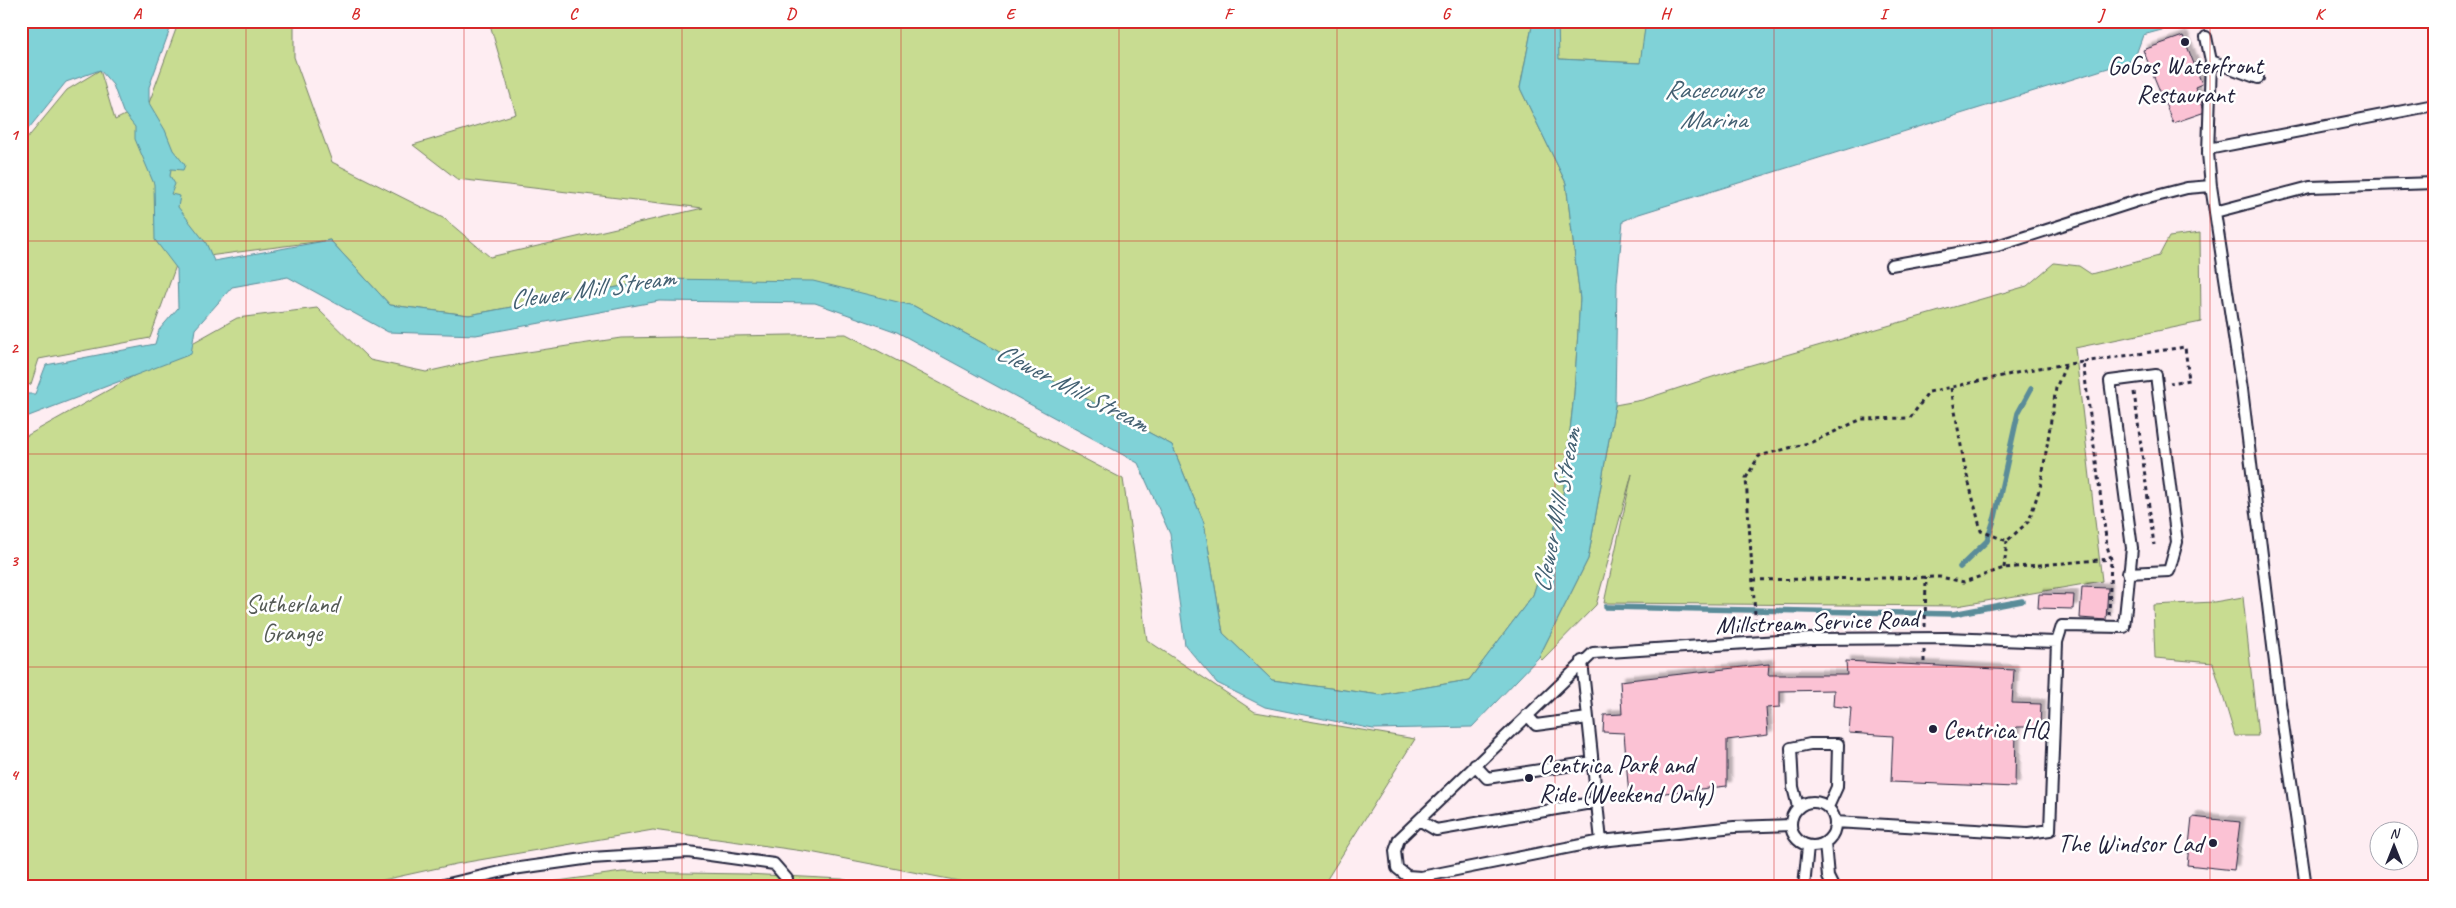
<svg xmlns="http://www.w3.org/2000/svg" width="2456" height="908" viewBox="0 0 2456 908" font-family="Caveat,sans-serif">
<defs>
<filter id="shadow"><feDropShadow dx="4.5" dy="-4.5" stdDeviation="1" flood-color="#0004"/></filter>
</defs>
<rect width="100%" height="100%" fill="#feedf2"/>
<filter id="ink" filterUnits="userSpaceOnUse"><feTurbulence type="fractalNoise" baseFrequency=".02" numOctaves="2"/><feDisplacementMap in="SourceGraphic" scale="10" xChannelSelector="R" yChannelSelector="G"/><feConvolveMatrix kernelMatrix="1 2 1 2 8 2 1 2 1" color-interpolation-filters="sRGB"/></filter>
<g filter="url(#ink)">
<!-- green -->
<path fill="#c8dc91" stroke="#757f66" d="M179 21H294V57L332 162 445 219 490 257 703 208 457 179 413 145 516 114 489 21H1533L1520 88 1566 183 1580 299 1574 394 1562 504 1533 595 1469 680 1380 695 1272 680 1223 633 1204 523 1172 445 914 306 660 279 469 315 390 305 330 240 178 260 150 338 39 359 31 384 21 388V146L67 90 100 70 115 120 149 103Z
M1558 21H1646L1641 63 1558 59Z
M2200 233 2201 322 2075 348 2102 581 1957 606 1604 603 1632 474 1596 605 1542 660 1539 657 1588 559 1615 405 1642 400 1737 369 2027 286 2054 263 2079 266 2091 274 2159 256 2169 237Z
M317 308 370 360 426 372 488 358 621 338 846 334 1123 479 1147 640 1255 712 1415 739 1322 887H990L810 852 653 830 456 864 351 887H21V439L237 318Z
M2243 597 2258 736H2235L2213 663 2155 658 2153 605 2214 602Z
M622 872 746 874 842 879 872 887H515Z"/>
<!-- water -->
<path fill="#80d2d7" stroke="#5a8c99" d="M21 21H173L149 87V103L165 130 173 150 185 165 183 170 171 169 170 176 175 184 171 194 180 196 178 207 206 243 214 261 330 240 390 305 469 315 660 279 813 281 914 306 1172 445 1204 523 1223 633 1272 680 1380 695 1469 680 1533 595 1562 504 1574 394 1580 299 1566 183 1520 88 1533 21H1558L1559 59 1640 63 1646 21H2195L2143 35 2134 60 1639 214 1623 221 1617 283 1615 405 1588 559 1539 657 1472 727 1373 729 1265 707 1217 683 1185 645 1170 534 1138 463 897 332 815 303 659 301 476 335 388 332 288 277 232 287 195 329 191 354 21 419V394H35L46 365 155 344 159 330 178 308 177 269 155 240 154 184 135 139V127L123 112 113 85 100 70 66 82 21 138Z"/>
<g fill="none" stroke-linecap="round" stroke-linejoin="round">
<!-- stream -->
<path stroke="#5a8c99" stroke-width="5.5" d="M1960 567 1987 541 1995 517 2018 413 2031 389
M1606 607 1953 614 2022 601"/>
</g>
<!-- building -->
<path fill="#fbc2d4" stroke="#22223b" filter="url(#shadow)" d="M2183 36 2202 84 2195 87 2205 112 2173 123 2143 50Z
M2082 587 2108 588 2106 620 2080 618Z
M2039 594 2074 595 2073 609 2038 608Z
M1846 661 2014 670 2012 703 2041 704 2040 727H2016L2015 787 1891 782 1893 736 1849 733 1851 708 1833 706 1834 690 1780 691V707L1766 708 1768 735 1727 740V786L1629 797 1624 733 1603 732 1604 715 1622 714 1620 681 1769 664 1768 675H1847Z
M2192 817 2240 822 2234 870 2187 865Z"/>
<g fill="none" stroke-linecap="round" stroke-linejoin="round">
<!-- service casing -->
<g stroke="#22223b" stroke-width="14">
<path id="service" d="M2206 37 2211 61 2208 153 2211 186 2242 389 2279 696 2306 887
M2211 61 2258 78
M2208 149 2429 106
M2215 212 2310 187 2435 183
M1891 265 1997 246 2137 201 2187 188 2211 186
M1582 661 1601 841
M1527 715 1536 725 1588 718
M1475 765 1487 778 1593 762
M1791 824a22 22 0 1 1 44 0a22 22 0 1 1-44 0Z
M1798 807 1793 787 1791 748 1810 744H1838L1837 787 1828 807
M1419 820 1436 830 1597 802
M1835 822 2028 833 2050 830 2057 642 2062 626 2124 627 2132 548 2110 381 2156 375 2177 542 2169 571 2128 573
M1791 825 1734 827 1601 841 1421 877 1407 876 1397 868 1395 851 1399 839 1593 653 1810 639 1946 638 2057 642
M1825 843 1828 877 1833 887
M435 887 513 869 591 858 688 852 774 864 787 879V887
M1804 887 1808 846"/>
</g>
<!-- path -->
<path stroke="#22223b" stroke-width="3" stroke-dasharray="4 4" stroke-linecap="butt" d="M1590 27 1593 21
M1951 388 1964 463 1981 531 2007 541 2029 521 2041 484 2056 388 2066 364
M2134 392 2154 545
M2004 568 2007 541
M1753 580 1940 577 1964 582 2004 568 2111 559
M2109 615 2111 559 2107 546 2083 362 2185 347 2189 380 2170 383
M1925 627 1926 577
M1756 630 1746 478 1759 456 1812 442 1862 419 1910 418 1929 392 2039 368 2083 362
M1924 662V650"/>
<!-- service -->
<use href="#service" stroke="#fff" stroke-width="10"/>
</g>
</g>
<!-- grid -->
<path fill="none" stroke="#d62828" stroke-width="1" stroke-opacity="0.55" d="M246 21V887M464 21V887M682 21V887M901 21V887M1119 21V887M1337 21V887M1555 21V887M1774 21V887M1992 21V887M2210 21V887M21 241H2435M21 454H2435M21 667H2435"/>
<!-- markers -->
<g fill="#22223b" stroke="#fff" stroke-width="2">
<circle cx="2185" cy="42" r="5"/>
<circle cx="1933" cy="729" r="5"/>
<circle cx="1529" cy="778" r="5"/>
<circle cx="2213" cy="843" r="5"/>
</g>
<g text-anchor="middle" stroke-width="5" stroke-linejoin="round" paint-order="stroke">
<!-- poi labels -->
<g font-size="25" fill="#22223b" stroke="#fff" text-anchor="start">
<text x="2185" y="74" text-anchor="middle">GoGos Waterfront<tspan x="2185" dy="29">Restaurant</tspan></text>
<text x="1943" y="738">Centrica HQ</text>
<text x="1539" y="773">Centrica Park and<tspan x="1539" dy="29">Ride (Weekend Only)</tspan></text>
<text x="2203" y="852" text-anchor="end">The Windsor Lad</text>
</g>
<!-- park labels -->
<g font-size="25" fill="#545a55" stroke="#fff">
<text x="292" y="612">Sutherland<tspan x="292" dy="29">Grange</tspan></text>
</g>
<!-- street labels -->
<g font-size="25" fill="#22223b" stroke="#fff">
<text transform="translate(1817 621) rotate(-2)" y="9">Millstream Service Road</text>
</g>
<!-- water labels -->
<g font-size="26" font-style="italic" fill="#436072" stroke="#fff">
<text x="1713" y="98">Racecourse<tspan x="1713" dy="30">Marina</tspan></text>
<text transform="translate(592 288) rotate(-8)" y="9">Clewer Mill Stream</text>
<text transform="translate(1073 387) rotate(27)" y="9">Clewer Mill Stream</text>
<text transform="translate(1556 510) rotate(-79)" y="9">Clewer Mill Stream</text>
</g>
</g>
<!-- margin -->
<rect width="2456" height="908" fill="none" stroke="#fff" stroke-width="55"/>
<!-- north arrow -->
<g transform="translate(2394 846)"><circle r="24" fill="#ffffff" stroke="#a7a7b1"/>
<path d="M0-4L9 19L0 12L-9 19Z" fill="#22223b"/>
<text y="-8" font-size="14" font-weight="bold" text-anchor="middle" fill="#22223b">N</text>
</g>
<rect x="28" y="28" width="2400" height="852" fill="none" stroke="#d62828" stroke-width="2"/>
<g font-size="16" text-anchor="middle" font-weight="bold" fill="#d62828">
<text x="137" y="19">A</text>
<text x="355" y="19">B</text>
<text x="573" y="19">C</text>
<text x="791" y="19">D</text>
<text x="1010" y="19">E</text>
<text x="1228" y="19">F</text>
<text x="1446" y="19">G</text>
<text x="1665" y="19">H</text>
<text x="1883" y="19">I</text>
<text x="2101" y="19">J</text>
<text x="2319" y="19">K</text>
<text x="14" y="140">1</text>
<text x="14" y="353">2</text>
<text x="14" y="566">3</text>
<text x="14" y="780">4</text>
</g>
</svg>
